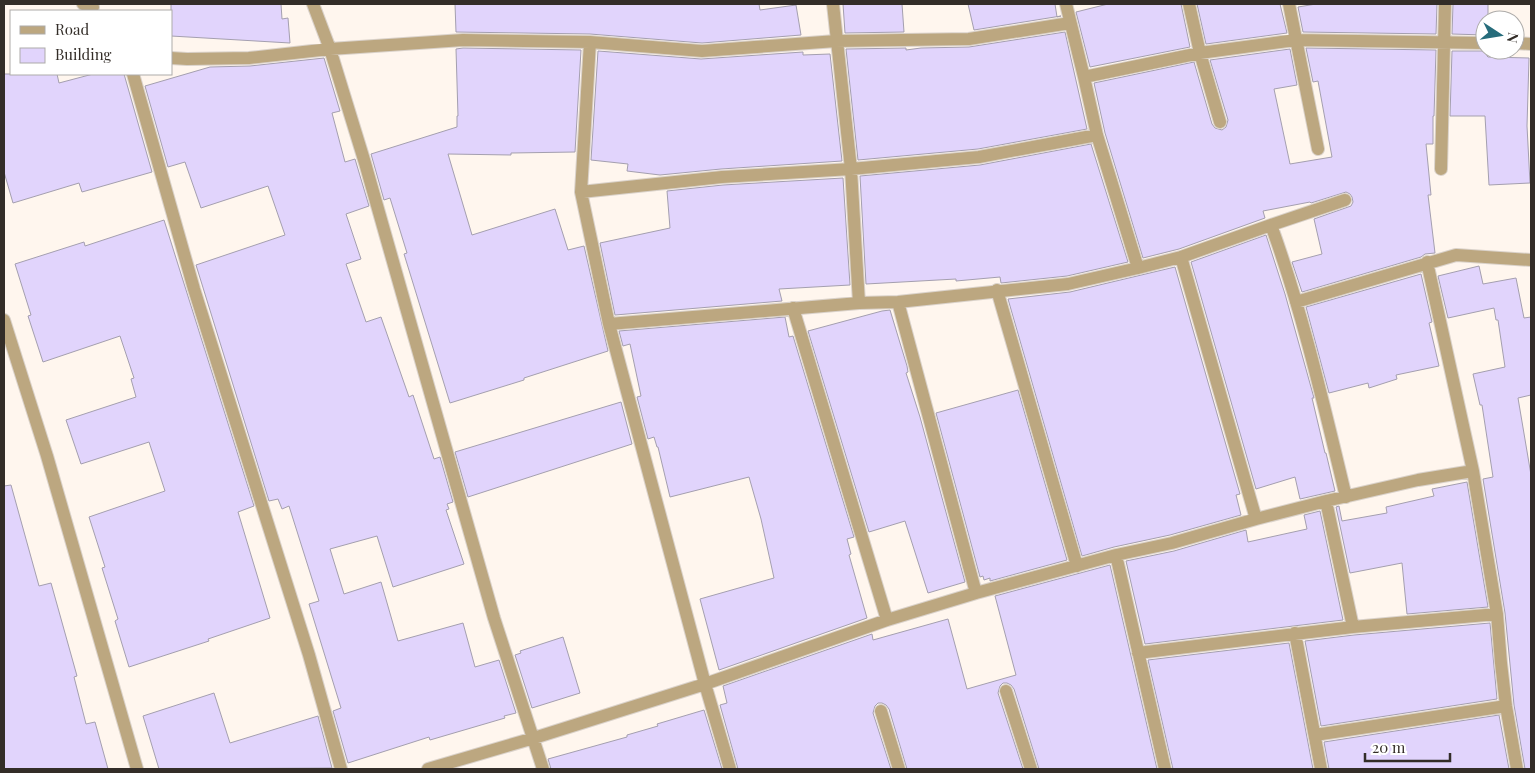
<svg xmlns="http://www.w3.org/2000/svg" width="1535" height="773" viewBox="0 0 1535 773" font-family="'Playfair Display',serif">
<rect width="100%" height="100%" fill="#fff6ee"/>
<!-- building -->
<path fill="#e1d4fc" stroke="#a49faf" d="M171 4H281L282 19 288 18 290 43 171 36Z
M455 4H759L760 10 796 5 801 35 702 43 590 34 456 32Z
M843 4H902L904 32 845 33Z
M968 4H1055L1057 17 1061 16 974 30Z
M1108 4H1181L1190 47 1090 67 1076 12Z
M1197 4H1280L1287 33 1206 44Z
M1316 4H1437L1436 34 1303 32 1298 7Z
M1453 4H1488V20H1485V35L1452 34Z
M1065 32 1087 129 978 149 858 160 846 49 906 48V50L921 48 969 47Z
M463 48 581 50 575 152 511 153V155L448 154 472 235 555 209 568 250 584 246 608 351 524 378V380L450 403 404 254 407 253 390 198 384 200 371 154 457 127V116H458L456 49Z
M1306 48 1436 50 1434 116H1433V144H1426L1431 195H1428L1435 253 1425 254 1421 257 1302 292 1292 262 1322 254 1314 219 1351 206 1353 202 1352 197 1350 194 1346 192 1311 203 1310 202 1263 211 1265 218 1179 249 1143 258 1105 133 1094 83 1194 62 1212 124 1215 128 1222 130 1226 127 1228 120 1210 60 1290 49 1297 85 1274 89 1290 164 1332 157 1318 81 1313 82Z
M598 51 701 59 803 52V55L830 54 842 161 721 169 660 175 627 171 628 164 591 160Z
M1452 51H1487V56L1488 57 1529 58 1527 126 1530 183 1489 185 1485 116H1450Z
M324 58 340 111 332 113 345 162 355 159 369 206 346 214 361 259 346 264 366 322 381 317 409 397 413 395 434 459 440 457 453 502 447 504 449 509 446 510 464 564 393 587 377 536 330 549 344 594 381 582 398 641 463 623 475 667 499 660 516 713 504 716 505 718 430 740 429 737 348 763 333 711 341 708 309 604 319 601 289 506 282 509 278 499 269 501 196 265 285 235 268 186 201 208 185 162 168 167 145 86 210 67 250 66Z
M4 74H57L59 83 93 74H124L152 172 82 192 79 183 13 203 4 172Z
M1091 144 1128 262 1067 276 1001 283 1000 277 956 281V279L866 284 860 176 980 165Z
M843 178 850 285 779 289 782 301 615 315 600 243 670 228 667 191 723 185Z
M164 220 254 506 238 512 270 618 208 639 209 641 129 667 115 621 118 619 102 568 105 567 89 517 165 491 149 442 81 464 66 420 136 397 131 379 134 378 120 336 43 362 28 316 31 315 15 264 84 242 85 246Z
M1266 235 1285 294 1304 362 1314 398H1312L1325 453H1326L1335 491 1300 499 1295 477 1256 489 1191 262Z
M1479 266 1483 284 1516 278 1524 318 1531 317V395L1518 398 1531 475V769H1525L1514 705 1505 613 1483 479 1493 477 1482 405H1480L1473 374 1505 367 1498 320H1496L1494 308 1448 318 1438 276Z
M1175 267 1240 494 1236 495 1241 515 1170 535 1114 547 1082 556 1008 299 1070 292Z
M1421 274 1432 322 1429 323 1439 366 1396 375 1397 379 1369 388 1368 383 1329 393 1306 307Z
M890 310 907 366 908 372 906 373 920 417 965 582 928 593 905 521 869 532 808 331 882 311Z
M785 317 789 337 793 336 854 537 847 539 851 554 849 555 867 618 719 670 700 599 774 578 761 519 749 477 670 497 658 447H657L654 437 648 439 637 397 641 396 630 344 623 346 619 331Z
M1018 390 1067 560 990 581V578L984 580 983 576 980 577 936 413Z
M621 402 632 444 468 497 455 452Z
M1467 482 1488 607 1407 614 1402 563 1350 573 1336 507 1339 506 1342 521 1387 513 1386 507 1434 496 1432 489Z
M11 485 39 586 51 583 77 676 74 677 86 724 95 722 108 769H4V486Z
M1320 511 1343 620 1145 644 1126 561 1174 551 1246 530 1248 542 1307 529 1304 515Z
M1110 565 1157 769H1039L1014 689 1011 685 1007 683H1003L1000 686 998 693 1023 769H907L889 709 886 705 882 703H878L875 706 873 713 891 769H738L720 705 727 703 723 686 872 634 873 640 948 619 967 689 1016 675 995 596Z
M1490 623 1497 699 1321 726 1305 641 1354 635Z
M563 637 580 693 532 708 515 655 521 653 520 651Z
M1289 643 1313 769H1173L1148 660Z
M214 693 230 743 318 716 332 768 159 769 143 716Z
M704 710 722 769H551L548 759 627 737V735L658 726 657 724Z
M1499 715 1509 769H1329L1324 742Z"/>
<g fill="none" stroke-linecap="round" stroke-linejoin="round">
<!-- minor casing -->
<g stroke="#dad2ca" stroke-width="14">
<path id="minor" d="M83 4 93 7
M313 4 330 49 365 163 494 618 543 769
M833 4 851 169 859 303
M1066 4 1084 77 1097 135 1138 268
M1189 4 1200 53 1220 122
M1289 4 1318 149
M590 42 581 192 609 324 705 684 730 769
M1515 43 1531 44
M171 58 187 59 249 58 330 49 463 40 590 42 702 51 836 41 969 39 1070 23
M133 74 194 289 309 655 341 769
M1084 77 1200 53 1296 40 1485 43
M1441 169 1445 4
M581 192 722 177 851 169 979 157 1097 135
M1271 225C1303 313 1324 406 1346 497
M1181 257 1256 519
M1427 262 1473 471 1497 614 1501 663 1506 706 1517 769
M997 290 1077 566
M898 302 976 593
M1296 302 1456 255 1531 260
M793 308 887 620
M4 320 47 456 137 769
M609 324 859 303 898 302 1068 284 1138 268 1181 257 1271 225 1345 200
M1326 501 1353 627
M1116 555 1165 769
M1295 633 1321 769
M1138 653 1353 627 1497 614
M1006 691 1031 769
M881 711 899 769
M1315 735 1506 706
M428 769 534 738 705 684 887 620 976 593 1116 555 1172 543 1256 519 1326 501 1418 480 1473 471"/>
</g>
<!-- minor -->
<use href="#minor" stroke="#bca780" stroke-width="12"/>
</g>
<!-- border -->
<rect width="1535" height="773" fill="none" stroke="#332d28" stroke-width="10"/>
<!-- legend -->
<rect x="10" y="10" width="162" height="65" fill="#ffffff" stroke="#adaba9"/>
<rect x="20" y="26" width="25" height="8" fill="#bca780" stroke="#adaba9"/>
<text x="55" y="35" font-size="15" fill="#332d28">Road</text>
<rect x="20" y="48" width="25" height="15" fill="#e1d4fc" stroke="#adaba9"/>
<text x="55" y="60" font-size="15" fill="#332d28">Building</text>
<!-- north arrow -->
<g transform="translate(1500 35) rotate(102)"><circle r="24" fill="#ffffff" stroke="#adaba9"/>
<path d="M0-4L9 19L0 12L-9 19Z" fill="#266c7b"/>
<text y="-8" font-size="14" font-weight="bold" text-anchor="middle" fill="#332d28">N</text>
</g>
<!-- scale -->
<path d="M1365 753v8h85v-8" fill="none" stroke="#332d28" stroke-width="2.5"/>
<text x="1372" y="753" font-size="15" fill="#332d28" stroke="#ffffff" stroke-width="4" paint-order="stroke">20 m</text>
</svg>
